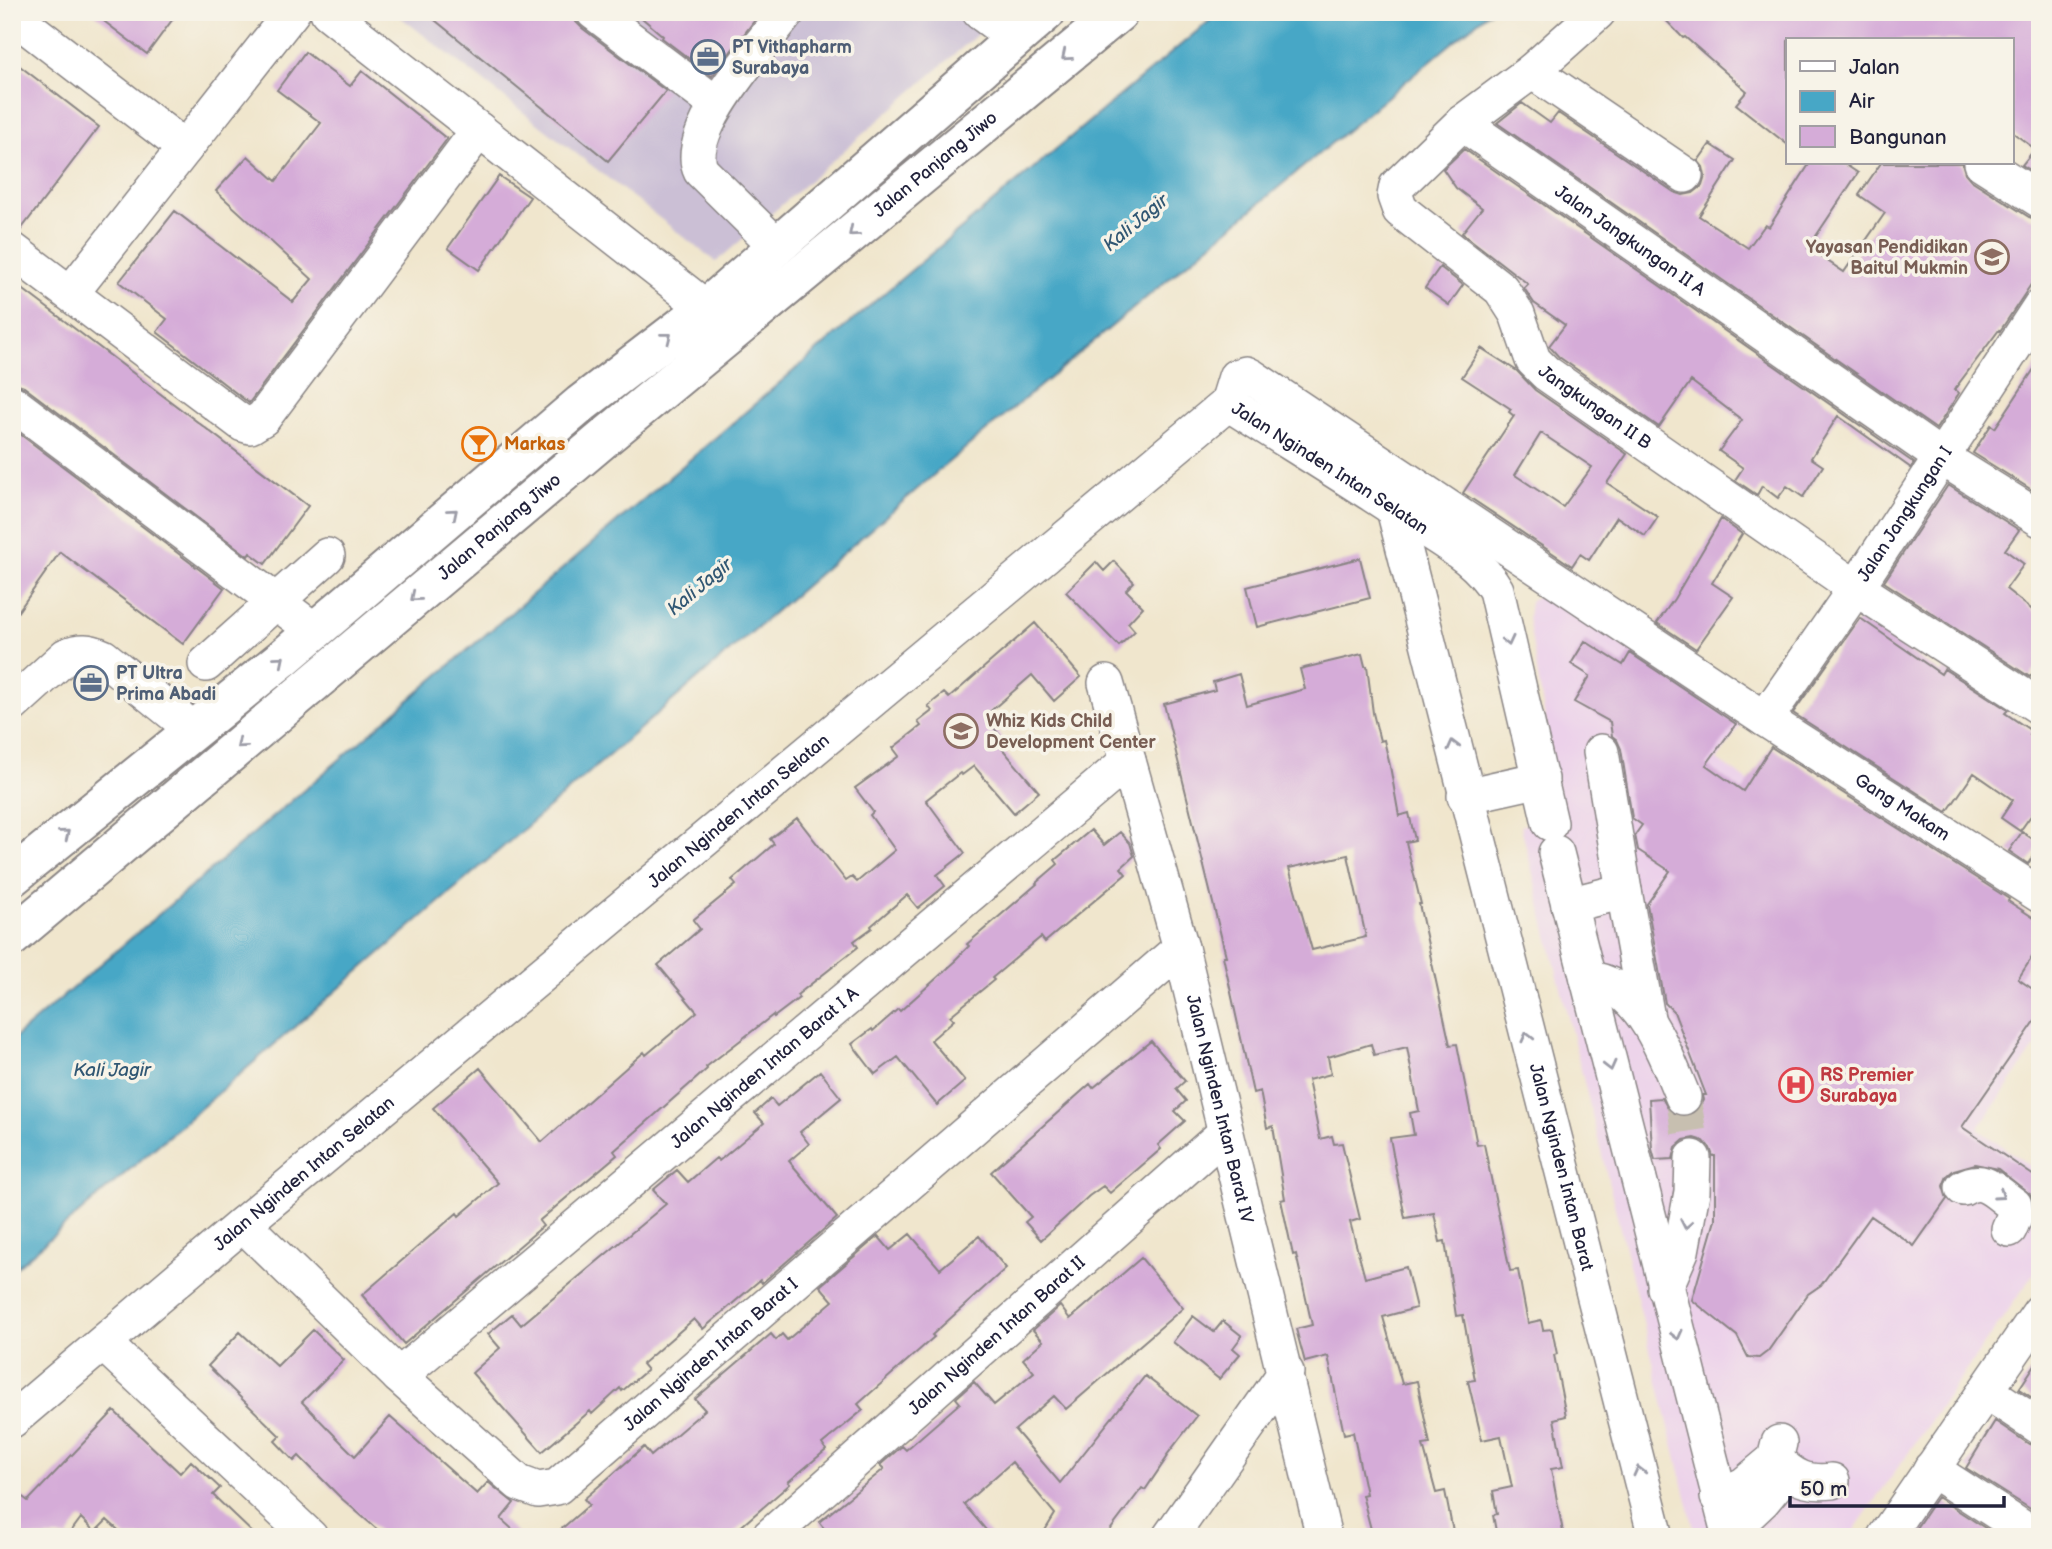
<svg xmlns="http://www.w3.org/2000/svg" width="2052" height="1549" viewBox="0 0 2052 1549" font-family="'Balsamiq Sans',sans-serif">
<rect width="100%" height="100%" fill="#f7f3e8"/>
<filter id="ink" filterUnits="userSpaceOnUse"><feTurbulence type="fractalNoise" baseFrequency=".0143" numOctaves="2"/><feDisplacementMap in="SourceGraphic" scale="14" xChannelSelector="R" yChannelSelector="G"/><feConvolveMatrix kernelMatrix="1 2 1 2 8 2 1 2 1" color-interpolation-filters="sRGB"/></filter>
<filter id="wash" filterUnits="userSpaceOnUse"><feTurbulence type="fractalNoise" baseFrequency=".00686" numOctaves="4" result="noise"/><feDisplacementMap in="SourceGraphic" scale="28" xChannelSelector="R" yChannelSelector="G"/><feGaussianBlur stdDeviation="1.57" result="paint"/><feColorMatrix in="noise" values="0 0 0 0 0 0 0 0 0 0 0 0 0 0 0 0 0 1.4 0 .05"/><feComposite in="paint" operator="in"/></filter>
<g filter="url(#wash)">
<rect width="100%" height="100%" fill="#f0e6cd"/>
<!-- built -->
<path fill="#ecd1ea" d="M1540 595 1552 596 1741 725 1717 760 2040 979V1040L1978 1129 2040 1173V1265L1849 1537H1696L1521 826 1561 812 1528 617 1530 602Z"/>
<!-- industrial -->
<path fill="#cbbfd5" d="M394 12H1003L716 262Z"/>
<!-- water -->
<path fill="#47a7c6" stroke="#346480" stroke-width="2" d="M1220 12H1489L944 466 12 1271V1040L895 284Z"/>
<g id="blocks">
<!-- building -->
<path fill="#d5acd8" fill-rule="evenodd" d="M92 12H178L147 54Z
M425 12H566L582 28 666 91 608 161Z
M635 12H761L712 76 662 38 663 36Z
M1658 12H2040V176L2022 165 2035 149 2012 132V40H1788V145L1736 104 1747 91 1685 37 1683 38Z
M305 52 350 86 362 71 447 139 249 403 157 332 167 319 119 282 175 211 293 302 312 279 216 191 248 156 276 181 321 123 277 90Z
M12 60 99 127 19 232 12 230Z
M1522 103 1550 123 1558 113 1674 192 1683 195 1693 193 1702 186 1705 176 1703 167 1698 161 1710 144 1735 160 1699 216 1748 248 1765 225 1769 227 1810 163H1843L1858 173 1808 248 1844 272 1885 213 1859 195 1881 163H1962L1965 173 1971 180 2029 217 2040 220V271L2000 331 1999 330 1954 390 1959 393 1936 429 1497 123Z
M1464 149 1914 463 1911 468 1838 416 1811 458 1823 466 1803 497 1787 486 1778 498 1762 486 1757 495 1735 480 1743 468 1719 451 1742 420 1691 381 1659 427 1559 357 1549 346 1565 325 1534 303 1524 288 1528 284 1462 233 1482 208 1456 188 1443 169Z
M499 176 530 197 479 270 448 248Z
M1440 267 1463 285 1449 305 1425 288Z
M12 281 308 506 265 564 250 553 248 556 24 387 12 383Z
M1481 348 1517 371 1535 390 1627 454 1607 483 1658 517 1645 536 1617 517 1589 560 1580 554 1572 566 1463 493 1514 416 1509 412 1511 409 1462 377ZM1541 433 1592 467 1563 507 1515 475Z
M2040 360V495L1973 453 1991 425 1995 428Z
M12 428 224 588 183 644 60 552 12 620Z
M1948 485 2019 530 2005 550 2024 564 2006 589 2040 616V663L2030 677 1884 582Z
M1721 519 1742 534 1712 583 1733 597 1696 649 1657 623 1674 599Z
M1360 558 1370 598 1257 627 1247 587Z
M1114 561 1134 582 1126 590 1143 607 1128 623 1135 631 1119 646 1066 592 1096 562 1104 571Z
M1860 618 1941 674 1944 669 2008 710 2005 713 2033 732 2030 735 2040 742V803L2020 831 2001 818 2013 800 1974 773 1947 812 1793 713Z
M1035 623 1081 677 1054 701 1032 675 985 716 1004 741 999 745 1039 792 1014 813 974 766 962 775 960 773 926 800 965 853 937 875 945 886 918 908 907 895 871 926 872 928 854 941 858 947 797 995 799 998 774 1017 773 1015 706 1067 707 1069 614 1151 617 1155 539 1221 543 1226 404 1344 362 1295 457 1213 459 1216 498 1183 433 1108 480 1068 542 1142 644 1052 646 1055 697 1012 658 965 700 929 693 920 736 885 732 880 774 844 770 839 797 818 846 881 852 877 857 882 895 850 870 815 873 812 855 788 899 756 893 748 921 726 918 722 932 711 928 706 944 693 949 698Z
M1585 641 1623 665 1630 653 1736 724 1706 765 1743 791 1771 747 2009 899 2008 901 2040 922V945L2018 979 2040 994V1014L1962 1127 2040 1180V1215L2035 1212 2031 1195 1998 1169 1975 1164 1954 1170 1947 1176 1943 1186 1947 1199 1914 1246 1871 1216 1821 1285 1808 1294 1768 1351 1759 1358 1748 1357 1737 1336 1692 1300 1715 1220V1156H1713L1710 1148 1704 1141 1694 1138 1684 1140 1676 1147 1673 1159 1655 1160 1652 1149 1649 1099 1662 1098 1670 1112 1681 1117 1690 1116 1698 1110 1703 1100 1702 1095H1706L1674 1012 1665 1003 1647 904 1670 871 1638 850 1635 835 1642 825 1632 818 1621 749 1617 740 1612 736 1610 722 1574 702 1590 676 1571 664Z
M1362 654 1365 666H1367L1373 713 1380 741 1384 740 1390 766 1399 816 1409 813 1415 840 1406 842 1421 904H1419L1450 1045 1457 1044 1477 1145 1484 1144 1510 1271 1518 1270 1528 1323 1541 1320 1543 1330 1552 1329 1557 1354 1554 1355 1566 1416 1554 1419 1563 1467 1551 1469 1564 1537H1497L1493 1515 1497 1514 1493 1491 1512 1487 1501 1436 1482 1440 1468 1381 1475 1380 1463 1315 1456 1316 1445 1241 1440 1242 1434 1213 1405 1218 1390 1138 1414 1135 1410 1113 1419 1111 1407 1047 1374 1055 1371 1044 1328 1057 1331 1074 1308 1080 1320 1139 1332 1136 1334 1144 1342 1143 1360 1219 1350 1222 1365 1278 1406 1267 1416 1308 1383 1317 1402 1384 1417 1381 1430 1444 1423 1445 1436 1493 1445 1491 1454 1537H1373L1362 1495 1366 1494 1353 1432 1344 1434 1328 1356 1305 1362 1296 1329 1312 1325 1296 1254 1293 1255 1281 1200 1285 1199 1273 1126 1267 1128 1260 1091 1253 1093 1223 956H1226L1164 704 1215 690 1213 682 1239 674 1247 705 1305 689 1300 669ZM1348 855 1366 937 1312 950 1289 868Z
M1091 830 1104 845 1120 832 1130 843 1134 856 1121 868 1126 874 1045 942 1041 937 992 978 994 980 950 1016 954 1020 931 1040 965 1081 937 1105 898 1057 875 1074 852 1044 872 1029 873 1031 898 1009 900 1011 956 961 955 960 969 946 967 944 1037 884 1036 883 1058 864 1055 860Z
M2022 832 2040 844 2028 864 2009 851Z
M1151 1041 1185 1081 1176 1089 1186 1101 1175 1111 1185 1121 1158 1145 1161 1149 1110 1193 1103 1186 1089 1196 1041 1240 1025 1222 1031 1217 991 1172 1090 1084 1093 1088Z
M820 1071 841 1098 800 1132 809 1144 789 1161 837 1218 762 1283 760 1280 703 1329 694 1319 642 1364 647 1370 622 1391 620 1388 592 1414 590 1411 542 1452 472 1373 500 1348 488 1334 512 1314 521 1325 666 1204 653 1190 677 1170 688 1182 716 1158 719 1161 764 1123 755 1113 771 1099 777 1106Z
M910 1234 940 1269 979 1236 1006 1268 932 1335 934 1337 858 1404 863 1410 822 1444 826 1450 788 1482 790 1484 729 1537H552L589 1505 584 1499 644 1447 651 1456 705 1410 695 1399 771 1334 776 1340 782 1334 787 1340 833 1301 820 1286 878 1236 890 1250Z
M1141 1258 1183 1308 1066 1409 1054 1396 1015 1430 1060 1483 1145 1376 1197 1416 1167 1455 1168 1456 1145 1490 1142 1488 1105 1537H1041L1055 1514 1012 1462 964 1504 992 1537H831L819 1522 884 1469 880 1465 902 1446 906 1450 960 1403 956 1398 974 1382 994 1405 1034 1372 1023 1359 1043 1341 1033 1330 1060 1306 1070 1319Z
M1193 1316 1214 1332 1223 1321 1242 1336 1233 1348 1240 1354 1219 1379 1173 1342Z
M313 1330 344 1360 302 1402 343 1444 355 1456 390 1417 477 1494 488 1482 514 1503 501 1519 521 1537H386L341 1498 299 1456 294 1461 275 1441 280 1436 208 1366 240 1332 277 1366Z
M2040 1357V1403L2019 1389Z
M114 1411 180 1473 191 1461 220 1488 213 1495 257 1537H126L107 1520 95 1532 81 1518 67 1537H12V1489L28 1501Z
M1995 1421 2029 1444 2040 1447V1515L1966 1468Z
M1937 1497 1999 1537H1910Z"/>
</g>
</g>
<g filter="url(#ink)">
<use href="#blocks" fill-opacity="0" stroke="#898484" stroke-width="2"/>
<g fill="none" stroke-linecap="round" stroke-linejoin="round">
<!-- minor-tunnel -->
<path stroke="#c7bfb0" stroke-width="35" stroke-dasharray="35 18" stroke-linecap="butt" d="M1683 1097 1693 1158"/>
<!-- minor casing -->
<g stroke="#898484" stroke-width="38">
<g id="minor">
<path d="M328 12 706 308"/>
<path d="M594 12 716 104"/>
<path d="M980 12 1015 38"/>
<path id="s1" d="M1598 12 1532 71 1462 123 1397 186 1395 196 1400 210 1501 289 1517 314 1533 360 1546 373 1856 588 2040 707"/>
<path d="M12 15 185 148"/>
<path d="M1532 71 1685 175"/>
<path id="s2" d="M1462 123 1941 457 2040 519"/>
<path d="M1982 163 2040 200"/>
<path d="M776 245 701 171C681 132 763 44 787 12"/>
<path d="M12 250 243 424 250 426 263 418 479 130"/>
<path d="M71 293 292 12"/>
<path d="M12 403 315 631"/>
<path id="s3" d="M1228 403 1236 377 1246 374 1252 377 1765 719 2040 895"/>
<path id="s4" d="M1228 403C1289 442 1350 479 1410 519 1440 540 1477 557 1496 590L1550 823"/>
<path id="s5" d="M1394 509 1656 1537"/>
<path d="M206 664 327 556"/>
<path id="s6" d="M1106 683 1181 948 1324 1537"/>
<path d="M12 705 66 656C80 650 89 651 103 657L194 730"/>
<path id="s7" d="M1765 719 1856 588 2040 307"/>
<path d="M1601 752 1624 891"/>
<path d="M1465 796 1541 779"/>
<path d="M1556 853 1730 1537"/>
<path d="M1569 905 1624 891 1647 1018"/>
<path d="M1588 979C1641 983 1665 1054 1683 1097"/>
<path d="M1963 1188C1984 1175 1996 1193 2014 1205L2015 1215 2009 1229"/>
<path id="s8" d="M243 1224 399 1376 519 1483 538 1490 557 1487 1181 948"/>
<path d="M1665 1288 1681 1251 1692 1192 1693 1158"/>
<path d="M104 1344 310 1537"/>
<path id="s9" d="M399 1376 1128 761"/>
<path d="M1986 1391 2040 1427"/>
<path id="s10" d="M12 1420 243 1224 1228 403"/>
<path d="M1775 1459C1794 1478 1806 1484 1832 1481"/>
<path d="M1931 1469 2036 1537"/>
<path d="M1718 1497 1744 1485 1775 1459 1779 1443"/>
<path d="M1729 1532 1762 1501 1787 1471"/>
<path id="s11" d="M769 1537 1225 1133"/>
<path d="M1170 1537 1286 1372"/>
<path d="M1885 1537 2040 1312"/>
</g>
</g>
<!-- major casing -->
<g stroke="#898484" stroke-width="42">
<g id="major">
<path d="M12 877 283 658 581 404 706 308 1046 12"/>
<path id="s12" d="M12 937 608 435 1119 12"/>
</g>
</g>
<!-- minor -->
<use href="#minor" stroke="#fff" stroke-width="35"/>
<!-- major -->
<use href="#major" stroke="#fff" stroke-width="38"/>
</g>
<!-- one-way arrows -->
<defs><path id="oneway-chevron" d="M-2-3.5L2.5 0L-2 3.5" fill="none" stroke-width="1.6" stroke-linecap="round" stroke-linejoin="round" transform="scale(1.75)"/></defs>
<g stroke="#9c9ca7">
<use href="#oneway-chevron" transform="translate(1066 56) rotate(140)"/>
<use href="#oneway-chevron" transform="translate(853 232) rotate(140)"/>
<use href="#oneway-chevron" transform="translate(667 337) rotate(-38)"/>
<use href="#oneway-chevron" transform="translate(453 513) rotate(-40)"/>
<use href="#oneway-chevron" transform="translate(415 597) rotate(140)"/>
<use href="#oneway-chevron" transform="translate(1508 641) rotate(77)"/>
<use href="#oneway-chevron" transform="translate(280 660) rotate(-40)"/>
<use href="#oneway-chevron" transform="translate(241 744) rotate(140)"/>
<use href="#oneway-chevron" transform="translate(1453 745) rotate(-104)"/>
<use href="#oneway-chevron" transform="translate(65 834) rotate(-39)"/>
<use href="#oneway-chevron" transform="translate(1527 1037) rotate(-104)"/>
<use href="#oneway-chevron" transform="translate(1610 1066) rotate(76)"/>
<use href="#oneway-chevron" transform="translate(2000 1195) rotate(35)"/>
<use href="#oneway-chevron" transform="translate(1686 1224) rotate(101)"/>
<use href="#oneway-chevron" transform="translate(1677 1335) rotate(76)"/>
<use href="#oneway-chevron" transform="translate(1639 1471) rotate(-104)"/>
</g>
</g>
<!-- icons -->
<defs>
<g id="office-ring" transform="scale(1.75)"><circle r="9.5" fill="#f7f3e8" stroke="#5c6f8a" stroke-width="1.5"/><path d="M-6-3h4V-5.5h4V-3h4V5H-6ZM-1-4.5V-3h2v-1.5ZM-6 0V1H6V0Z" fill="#5c6f8a"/></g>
<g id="school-ring" transform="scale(1.75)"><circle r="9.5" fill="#f7f3e8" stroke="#8d6e63" stroke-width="1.5"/><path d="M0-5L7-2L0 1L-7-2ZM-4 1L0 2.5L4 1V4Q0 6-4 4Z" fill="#8d6e63"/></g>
<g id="bar-ring" transform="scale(1.75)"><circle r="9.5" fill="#f7f3e8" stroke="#e8710a" stroke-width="1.5"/><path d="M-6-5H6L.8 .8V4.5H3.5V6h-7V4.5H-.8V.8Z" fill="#e8710a"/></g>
<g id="hospital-ring" transform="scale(1.75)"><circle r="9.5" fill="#f7f3e8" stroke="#e0444e" stroke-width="1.5"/><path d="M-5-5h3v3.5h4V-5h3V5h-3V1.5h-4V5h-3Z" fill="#e0444e"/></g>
</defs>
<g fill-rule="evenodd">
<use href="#office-ring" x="708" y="57"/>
<use href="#school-ring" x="1992" y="257"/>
<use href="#bar-ring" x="479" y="444"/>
<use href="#office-ring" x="91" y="683"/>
<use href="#school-ring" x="961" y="731"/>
<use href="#hospital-ring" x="1796" y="1085"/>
</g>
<g text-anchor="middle" stroke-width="7" stroke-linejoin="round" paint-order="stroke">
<!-- service labels -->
<g font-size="18" font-weight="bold" fill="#4e5e75" stroke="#f7f3e8" text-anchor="start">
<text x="732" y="53">PT Vithapharm<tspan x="732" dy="21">Surabaya</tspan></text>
<text x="116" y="679">PT Ultra<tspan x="116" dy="21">Prima Abadi</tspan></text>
</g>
<!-- street labels -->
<g font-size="18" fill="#22223b" stroke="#f7f3e8">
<text dy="6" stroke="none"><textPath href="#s12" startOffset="1204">Jalan Panjang Jiwo</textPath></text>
<text dy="6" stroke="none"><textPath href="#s2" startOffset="205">Jalan Jangkungan II A</textPath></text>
<text dy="6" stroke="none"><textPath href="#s1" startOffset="576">Jangkungan II B</textPath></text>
<text dy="6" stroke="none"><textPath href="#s4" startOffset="121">Jalan Nginden Intan Selatan</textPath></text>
<text dy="6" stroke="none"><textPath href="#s7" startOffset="248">Jalan Jangkungan I</textPath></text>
<text dy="6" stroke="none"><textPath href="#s12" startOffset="637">Jalan Panjang Jiwo</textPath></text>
<text dy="6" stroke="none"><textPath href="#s3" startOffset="824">Gang Makam</textPath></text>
<text dy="6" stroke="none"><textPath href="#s10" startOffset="948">Jalan Nginden Intan Selatan</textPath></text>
<text dy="6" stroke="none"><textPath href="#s9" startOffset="478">Jalan Nginden Intan Barat I A</textPath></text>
<text dy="6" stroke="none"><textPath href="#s6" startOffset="441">Jalan Nginden Intan Barat IV</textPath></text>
<text dy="6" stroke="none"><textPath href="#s5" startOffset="679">Jalan Nginden Intan Barat</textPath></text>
<text dy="6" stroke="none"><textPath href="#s10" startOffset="382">Jalan Nginden Intan Selatan</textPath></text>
<text dy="6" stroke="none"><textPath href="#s11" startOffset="304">Jalan Nginden Intan Barat II</textPath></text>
<text dy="6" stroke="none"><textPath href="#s8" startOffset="621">Jalan Nginden Intan Barat I</textPath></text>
</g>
<!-- education labels -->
<g font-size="18" font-weight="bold" fill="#785e54" stroke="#f7f3e8" text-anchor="end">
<text x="1968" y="253">Yayasan Pendidikan<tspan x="1968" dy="21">Baitul Mukmin</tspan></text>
<text x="986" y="727" text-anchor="start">Whiz Kids Child<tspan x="986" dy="21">Development Center</tspan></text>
</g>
<!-- food labels -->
<g font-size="18" font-weight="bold" fill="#c56008" stroke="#f7f3e8" text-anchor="start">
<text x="504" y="450">Markas</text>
</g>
<!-- health labels -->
<g font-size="18" font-weight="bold" fill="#be3a42" stroke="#f7f3e8" text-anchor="start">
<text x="1820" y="1081">RS Premier<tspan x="1820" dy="21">Surabaya</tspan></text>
</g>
<!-- water labels -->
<g font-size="19" font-style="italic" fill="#315773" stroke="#f7f3e8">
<text transform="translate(1135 222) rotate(-40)" y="7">Kali Jagir</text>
<text transform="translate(699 586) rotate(-40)" y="7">Kali Jagir</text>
<text x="112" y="1076">Kali Jagir</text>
</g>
</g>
<!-- margin -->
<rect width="2052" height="1549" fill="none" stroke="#f7f3e8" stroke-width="42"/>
<!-- legend -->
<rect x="1786" y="38" width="228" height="126" fill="#f7f3e8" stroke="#a29fa3" stroke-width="2"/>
<rect x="1800" y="61" width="35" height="10" fill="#ffffff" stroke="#a29fa3" stroke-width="2"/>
<text x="1849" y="74" font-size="21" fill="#22223b">Jalan</text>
<rect x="1800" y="91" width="35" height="21" fill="#47a7c6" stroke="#a29fa3" stroke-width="2"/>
<text x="1849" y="108" font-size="21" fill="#22223b">Air</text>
<rect x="1800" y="126" width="35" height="21" fill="#d5acd8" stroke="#a29fa3" stroke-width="2"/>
<text x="1849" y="144" font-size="21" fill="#22223b">Bangunan</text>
<!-- scale -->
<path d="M1790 1496v10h214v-10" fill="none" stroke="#22223b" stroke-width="3.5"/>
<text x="1800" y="1496" font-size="21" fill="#22223b" stroke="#f7f3e8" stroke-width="5" paint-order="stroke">50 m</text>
</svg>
